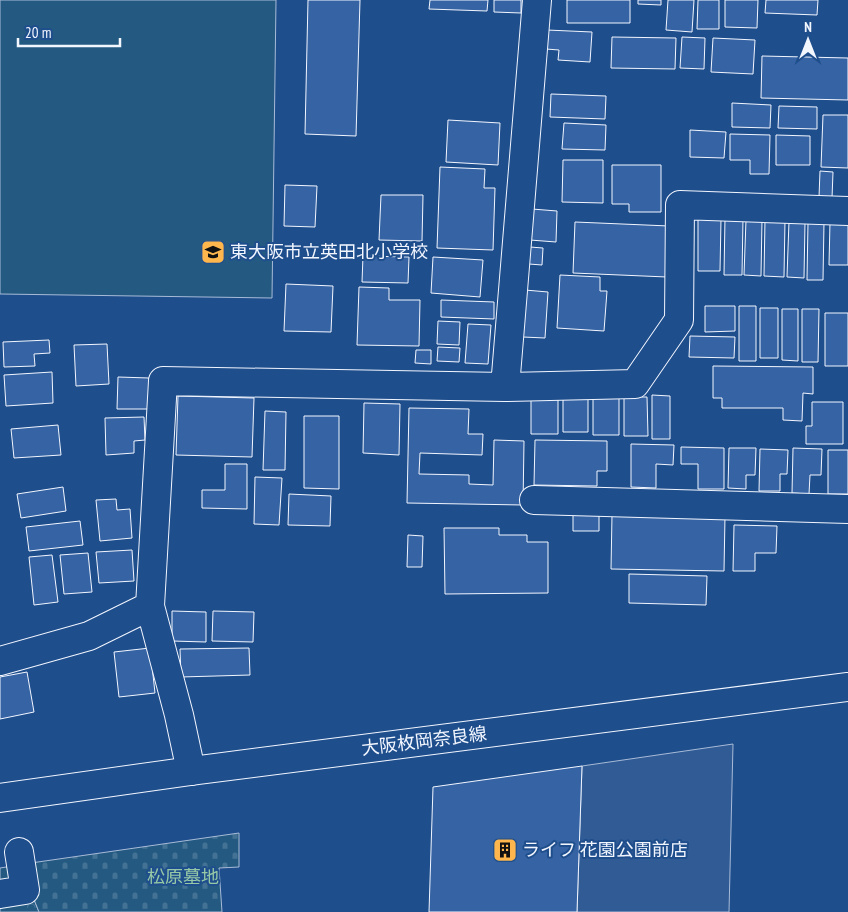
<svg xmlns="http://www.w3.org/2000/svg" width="848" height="912" viewBox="0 0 848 912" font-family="'PT Sans Narrow','Noto Sans JP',sans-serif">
<defs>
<pattern id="forest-crowns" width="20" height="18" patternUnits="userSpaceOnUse" patternTransform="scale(1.25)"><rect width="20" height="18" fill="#245a82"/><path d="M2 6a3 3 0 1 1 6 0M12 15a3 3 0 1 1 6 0" fill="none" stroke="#447295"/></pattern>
<pattern id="cemetery-stones" width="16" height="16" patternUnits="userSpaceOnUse" patternTransform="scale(1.25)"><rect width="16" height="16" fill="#245a82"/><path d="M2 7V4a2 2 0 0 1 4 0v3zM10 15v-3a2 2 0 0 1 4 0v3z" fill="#447295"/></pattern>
</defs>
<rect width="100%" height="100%" fill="#1f4e8c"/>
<!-- green -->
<path fill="#245a82" stroke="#a8bbd7" d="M0 0H276L272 298 0 294Z"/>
<!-- forest -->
<path fill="url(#forest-crowns)" stroke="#a8bbd7" d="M31 863 33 897 39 912H0V868Z"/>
<!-- cemetery -->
<path fill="url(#cemetery-stones)" stroke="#a8bbd7" d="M239 833V867L219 868 222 912H39L33 897 31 863Z"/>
<!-- parking -->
<path fill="#305b95" stroke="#a8bbd7" d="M733 744 729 912H577L582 766Z"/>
<!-- building -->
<path fill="#3563a3" stroke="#f2f6ff" d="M308 0H360L356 136 305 134Z
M430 0H488L487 11 429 9Z
M494 0H521V13L494 12Z
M567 0H630V23H567Z
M638 0H661V5L638 4Z
M668 0H694L692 32 666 30Z
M698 0H719V29H697Z
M725 0H758L757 28 725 27Z
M766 0H818L817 15 765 13Z
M547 30 592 32 590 62 558 60 559 50 546 49Z
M612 37 676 38 675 69 611 68Z
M682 37 705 38 704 69 680 68Z
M713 38 755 40 753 74 711 72Z
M762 56 848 58V100L761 98Z
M551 94 606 96 605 119 550 117Z
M732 103 771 105 770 128 732 127Z
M779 106 817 107V129L778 128Z
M823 115H848V168L821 167Z
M448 120 500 123 498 165 446 162Z
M564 123 606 125 605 150 562 149Z
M690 130 726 132 724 158 690 157Z
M730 134 770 135 769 174H750V160H730Z
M776 135 810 136V165H776Z
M563 160H603V203L562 202Z
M612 165H661V212H629V204H612Z
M440 167 485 169 484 188H495L493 250 437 248Z
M820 171 833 172 832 198 819 197Z
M285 185 317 186 315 227 284 226Z
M381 195H423L422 241 379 240Z
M532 209 557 211 556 242 530 240Z
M698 218 721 219 720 271H698Z
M725 218H743L742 275H724Z
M746 220H762L761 276 744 275Z
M765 220H785L784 277 764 276Z
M789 221 805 222 804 278 787 277Z
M575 222 669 226 667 277 573 273Z
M808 222H824L823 280H807Z
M830 222H848V265H829Z
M530 247 543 248 542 265 529 264Z
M363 256 409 257 408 283 362 282Z
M433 257 483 260 480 297 431 293Z
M560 275 600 277V291H607L604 331 557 328Z
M286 284 333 286 331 332 284 331Z
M359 287 389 288V300H420L419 346 357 345Z
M525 290 548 292 545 338 523 337Z
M441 300 494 302V319L441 317Z
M705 306H735V331L705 332Z
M739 306H756V361H739Z
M760 308H778V358H760Z
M782 309H798V361L782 360Z
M802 309H819L818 362H802Z
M825 313H848V366H825Z
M438 321 460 322 459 345 437 344Z
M468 324 491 325 488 364 465 363Z
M690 336 735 337 734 358 689 357Z
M49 340 50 353 34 354 35 366 4 367 3 342Z
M107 344 109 384 76 386 74 345Z
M438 347 460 348 459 362 437 361Z
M416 350H431V364L415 363Z
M713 366 813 367V394L803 393 802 421 783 420V408H722V398H713Z
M52 372 53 403 6 406 4 375Z
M118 377 149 378 148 409H117Z
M652 395 670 396V439H652Z
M178 396 254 398 252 457 176 455Z
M531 397H558V434H531Z
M563 397H588V432H563Z
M624 397H647L648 436H624Z
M593 398H619V435H593Z
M812 402H843V444H806V426H812Z
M364 403 400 404 399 455 363 453Z
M409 408 469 409 468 434H483L482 455 420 453 419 474 469 475V484L493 485 494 440 524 441 523 505 407 503Z
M265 411 286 412 285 470H263Z
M304 416H339V489L304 488Z
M144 417 145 440 134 441V453L106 455 105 418Z
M58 425 61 455 14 458 11 429Z
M535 440 607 441V471H597V486L534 485Z
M631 444 674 445 673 465 656 464V488L631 487Z
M681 447 724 448V489H698V464H681Z
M729 448H756L755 475H746V489L728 488Z
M793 448 822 449 821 475H810L809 494 792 493Z
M760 449 788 450 787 474H780V491H759Z
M828 450H848V494H828Z
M225 464H247V509L202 508V490H225Z
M255 477 282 478 279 525 254 524Z
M63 487 66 511 21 518 17 494Z
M289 494 331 496 330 526 288 525Z
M116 499 117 510 130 509 132 538 100 541 96 500Z
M573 511H599V531H573Z
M612 515 725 516 724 571 611 569Z
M80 521 83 545 29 551 26 527Z
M734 525 777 526 776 553H755V571H733Z
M444 528H499V535H527V542H548V593L445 594Z
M408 535 423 536 422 567H407Z
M132 550 134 581 99 583 96 552Z
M88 553 92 592 64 594 60 555Z
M52 555 58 602 34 605 29 557Z
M629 574 707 576 706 605 629 603Z
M172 611 206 612V642L172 641Z
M213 611 254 612 253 642 212 641Z
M150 648 155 693 119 697 114 652Z
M249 648 250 675 181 677 180 649Z
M27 672 34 712 0 719V677Z
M582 766 577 912H429L433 787Z"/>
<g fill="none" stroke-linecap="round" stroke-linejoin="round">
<!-- minor casing -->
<g stroke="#f2f6ff" stroke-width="30">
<path id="minor" d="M505 387 635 384 679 320 680 205 848 211
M534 500 848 509
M150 606 179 715 191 771
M0 661 89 636 150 606 163 381 505 387 537 0
M0 894 25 890 19 852"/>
</g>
<!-- major casing -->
<g stroke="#f2f6ff" stroke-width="30">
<path id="major" d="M0 798 191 771 848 687"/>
</g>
<!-- minor -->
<use href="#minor" stroke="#1f4e8c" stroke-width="28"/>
<!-- major -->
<use href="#major" stroke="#1f4e8c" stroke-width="28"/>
</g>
<!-- icons -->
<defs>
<g id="school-square" transform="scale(1.25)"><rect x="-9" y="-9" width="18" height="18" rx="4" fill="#ffb74d" stroke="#1f4e8c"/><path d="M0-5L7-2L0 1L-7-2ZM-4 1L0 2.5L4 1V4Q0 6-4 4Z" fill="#111"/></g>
<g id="building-square" transform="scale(1.25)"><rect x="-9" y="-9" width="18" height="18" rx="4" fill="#ffb74d" stroke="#1f4e8c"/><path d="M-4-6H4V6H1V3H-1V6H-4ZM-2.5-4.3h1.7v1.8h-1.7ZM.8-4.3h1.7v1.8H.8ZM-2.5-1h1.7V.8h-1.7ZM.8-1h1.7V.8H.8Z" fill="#111"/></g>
</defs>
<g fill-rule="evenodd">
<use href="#school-square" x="213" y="252"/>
<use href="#building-square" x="505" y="850"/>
</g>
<g text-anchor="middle" stroke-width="4" stroke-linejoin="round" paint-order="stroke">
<!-- poi labels -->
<g font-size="18" fill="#f2f6ff" stroke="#1f4e8c" text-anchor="start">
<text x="230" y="258">東大阪市立英田北小学校</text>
<text x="522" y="856">ライフ 花園公園前店</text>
</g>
<!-- street labels -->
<g font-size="18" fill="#f2f6ff" stroke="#1f4e8c">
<text transform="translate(424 741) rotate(-7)" y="6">大阪枚岡奈良線</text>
</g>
<!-- park labels -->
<g font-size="18" fill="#97c8a6" stroke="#1f4e8c">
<text x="183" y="883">松原墓地</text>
</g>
</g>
<!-- north arrow -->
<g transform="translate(808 40)" stroke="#1f4e8c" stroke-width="4" paint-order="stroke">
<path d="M0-4L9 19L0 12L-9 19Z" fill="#f2f6ff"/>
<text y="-8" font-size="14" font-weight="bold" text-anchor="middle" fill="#f2f6ff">N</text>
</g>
<!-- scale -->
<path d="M18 38v8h102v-8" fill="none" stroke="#f2f6ff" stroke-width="2.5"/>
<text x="25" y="38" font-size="15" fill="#f2f6ff" stroke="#1f4e8c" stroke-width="4" paint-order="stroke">20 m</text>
</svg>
